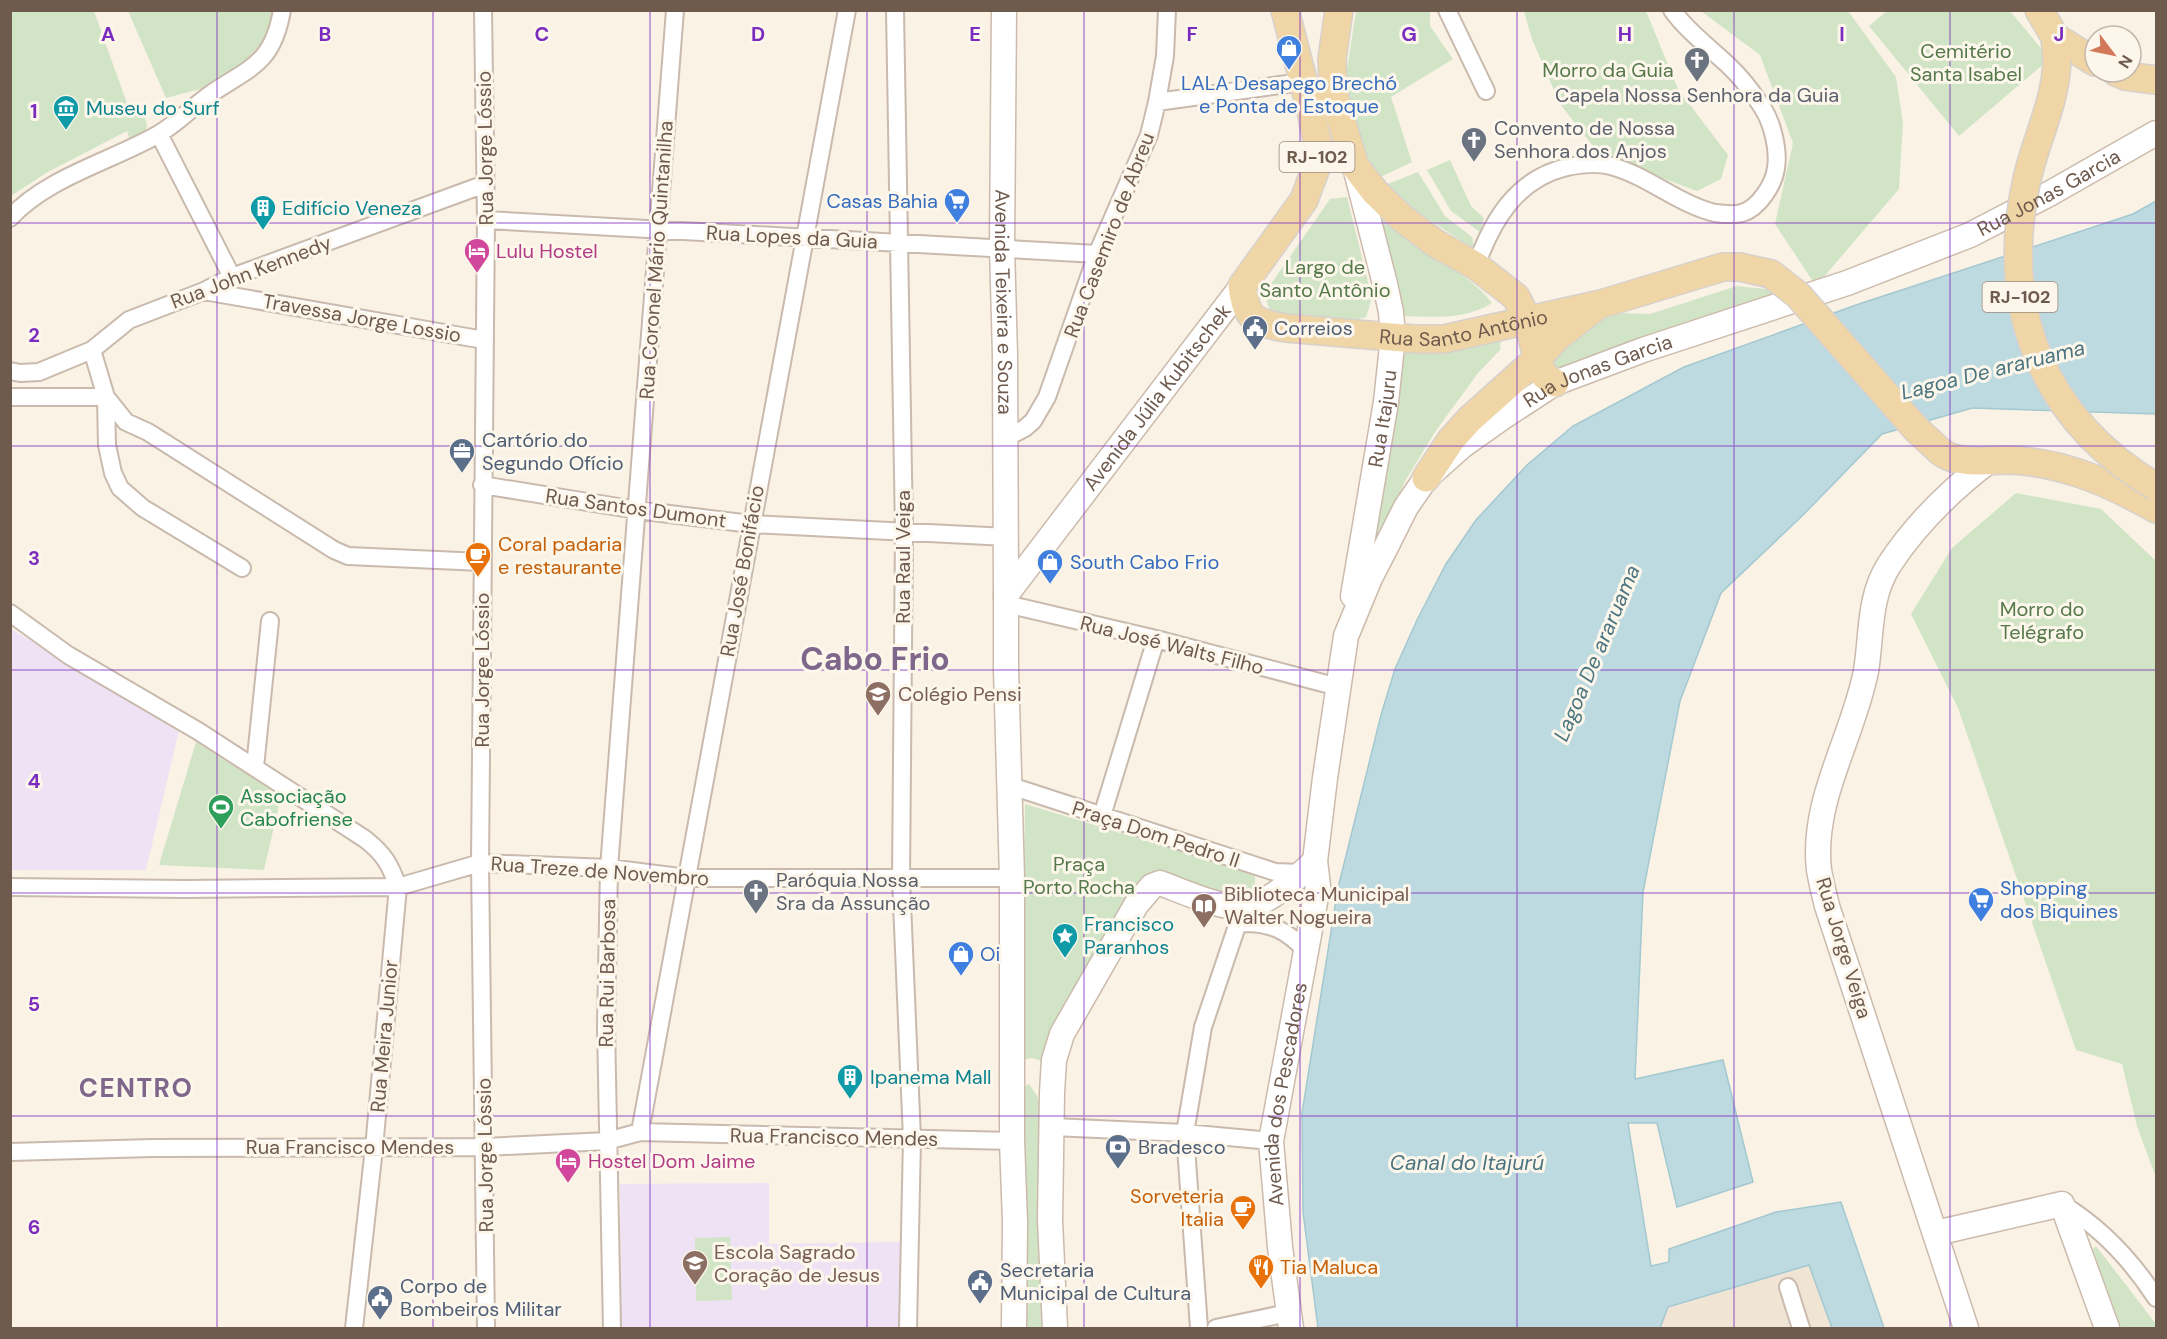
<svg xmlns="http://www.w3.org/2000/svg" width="2167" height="1339" viewBox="0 0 2167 1339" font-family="'DM Sans',sans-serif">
<rect width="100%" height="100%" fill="#f9f2e5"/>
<!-- residential -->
<path fill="#f0e4d5" d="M1809 1265 1832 1328H1660L1668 1308Z"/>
<!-- education -->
<path fill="#efe2f5" d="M11 629 179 730 146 870H11Z
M769 1183V1244L902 1242 903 1328H621L620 1184Z"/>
<!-- green -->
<path fill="#d1e5c6" d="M11 11H94L130 112 142 108 147 125 145 134 130 141 127 131 46 173 11 196Z
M128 11H273L269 36 223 83 166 98Z
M1356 11H1430V26L1453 59 1391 97 1412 162 1370 182 1342 102Z
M1524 11H1646L1678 89 1728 155 1721 179 1697 191 1600 155 1560 104 1532 39Z
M1701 11H1848L1896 77 1903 123 1899 189 1816 286 1775 224 1793 143 1760 55Z
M1887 11H2010L2045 53V63L1959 136 1869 26Z
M1450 160 1471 206 1484 218 1480 232 1451 211 1427 170Z
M1418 172 1445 216 1472 237 1474 249 1401 201 1385 185Z
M1347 197 1372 298 1366 317 1348 322 1271 313 1264 294 1330 199Z
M1368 206C1380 216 1391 227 1403 236 1433 258 1468 273 1492 303 1465 320 1433 317 1403 316Z
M1737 286 1775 290 1779 299 1561 369 1550 366 1556 338 1591 312 1650 314Z
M1502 329 1500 350 1478 373 1435 432 1405 481 1373 554 1367 522 1403 352Z
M2016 493 2101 509 2156 561V1178L2137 1126 2122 1064 2076 1050 1958 708 1911 614 1952 548Z
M196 742 281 796 264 870 159 865Z
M1025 804 1237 868 1255 876V887L1234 897 1139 884 1128 895 1052 1039 1045 1062 1032 1058 1022 1060Z
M1029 1084 1037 1096 1045 1119 1042 1328H1023L1018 1089Z
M730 1237 732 1300 696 1301 695 1238Z
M2096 1246 2156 1324V1328H2120L2093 1249Z"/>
<!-- water -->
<path fill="#bddae0" stroke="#a4c8d0" stroke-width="1.5" d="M2156 201V414L1972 408 1882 434 1803 515 1721 593 1680 701 1643 892 1635 1079 1723 1060 1753 1182 1677 1207 1657 1123H1628L1651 1266 1669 1262V1249L1776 1212 1841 1202 1884 1328H1832L1809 1265 1668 1307 1660 1328H1318L1303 1212 1302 1113 1338 888 1381 715 1395 669 1417 620 1446 564 1476 520 1527 465 1573 426 1684 367 1859 304 2133 214Z"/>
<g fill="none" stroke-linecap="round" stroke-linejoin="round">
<!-- street casing -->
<g stroke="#c9baad" stroke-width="20">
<path id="street" d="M483 10 486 220 480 863 486 1328
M895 10 904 531 901 879 912 1139 908 1328
M1447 10 1486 91
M1157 102 1302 82
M159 134 232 277
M10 218C46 178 111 161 157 135 177 124 193 106 212 93 251 67 273 63 282 10
M486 220 1097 254
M1476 266C1492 221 1516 179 1567 167 1581 164 1596 162 1611 166 1648 176 1678 204 1715 213 1723 214 1734 215 1742 213 1759 208 1774 184 1776 168 1779 149 1772 122 1762 107 1752 91 1741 77 1727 64 1709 47 1687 31 1672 10
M204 291 484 340
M92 350 106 397 126 422 148 432 334 550 348 556 482 562
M10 371 20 373 39 372 92 350 129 320 204 291 232 277 485 184
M10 397H106L107 445 113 473 120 488 143 508 242 568
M1006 438 1025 428 1033 421 1047 397 1097 254 1149 135 1157 102 1165 56 1167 10
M482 485 637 510 751 524 1007 537
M1006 604 1156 639 1338 687
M10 613 68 655 198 731 365 839C384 854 390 864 398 887L374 1148 354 1328
M255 767 270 621
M1011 786 1275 872 1302 873
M1102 816 1156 639
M10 887 185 889 398 887 480 863 609 868 687 878H1012
M1053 1127 1185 1133 1271 1141
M640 1132 847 10
M10 1152 152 1148 485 1147 607 1141 640 1132 1012 1141
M2062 1204C2100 1227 2132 1261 2156 1298
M1788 1287 1801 1328
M612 1328 606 1026 609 868 675 10
M1199 1328 1185 1133 1203 1027 1238 923C1270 922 1286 929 1307 952
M1216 1328 1288 1313"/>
</g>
<!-- secondary casing -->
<g stroke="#ccbbac" stroke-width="27">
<g id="secondary">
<path id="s1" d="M1004 10 1002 247 1005 355 1006 595"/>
<path id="s2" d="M1353 596 1386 402 1393 337 1391 312 1385 284 1355 167"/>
<path d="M1936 1233 2062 1204 2107 1328"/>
<path id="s3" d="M1014 1328 1015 1222 1012 1141V878L1006 668V595L1242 286"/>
<path d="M1055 1328 1050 1220 1052 1093 1054 1060 1062 1034 1136 905 1152 886 1160 883C1182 891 1223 910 1246 907 1266 905 1301 875 1315 861"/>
<path id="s4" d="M1291 1328 1280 1247 1271 1141 1318 886 1315 861 1325 778 1346 636 1370 578 1387 545 1406 507 1426 478 1462 446 1503 417 1555 383 1643 350 1847 283 1970 235 2049 194 2156 133"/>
<path d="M1966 1328 1827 906C1824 894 1821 882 1819 870 1811 800 1853 738 1866 671 1872 635 1868 598 1889 565 1915 525 1952 489 1990 460"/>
</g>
</g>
<!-- primary casing -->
<g stroke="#d7d1cd" stroke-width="30">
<g id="primary">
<path id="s5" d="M1285 10 1311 111 1318 145 1317 165 1304 200 1242 286C1247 320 1253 322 1286 328L1415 339H1444L1601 304 1723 267H1740L1771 274"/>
<path d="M1339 10 1332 59 1333 85 1336 103 1355 166 1375 192 1402 218 1435 243 1476 266 1516 297 1528 321 1539 366 1545 376 1555 383"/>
<path d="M2039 10 2055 37 2057 60"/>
<path d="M2055 37 2095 62"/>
<path d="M2116 72 2125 76 2156 80"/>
<path d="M1941 452C1958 465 1988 460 2009 460 2063 462 2110 483 2156 509"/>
<path d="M1426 478 1451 440 1469 420 1538 358 1556 338 1593 309"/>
</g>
</g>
<!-- street -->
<use href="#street" stroke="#fff" stroke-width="16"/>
<!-- secondary -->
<use href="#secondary" stroke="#fff" stroke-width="24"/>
<!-- primary -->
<use href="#primary" stroke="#f0d6a6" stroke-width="27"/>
<!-- primary-bridge casing -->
<g stroke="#d7d1cd" stroke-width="30" stroke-linecap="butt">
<path id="primary-bridge" d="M2057 60C2056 102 2036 139 2027 179 1998 308 2042 419 2156 487
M1771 274 1798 295 1917 430 1941 452"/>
</g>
<!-- primary-bridge -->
<use href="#primary-bridge" stroke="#f0d6a6" stroke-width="27"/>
</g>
<!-- grid -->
<path fill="none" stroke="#7b2cbf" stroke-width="1.5" stroke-opacity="0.55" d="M217 10V1328M433 10V1328M650 10V1328M867 10V1328M1084 10V1328M1300 10V1328M1517 10V1328M1734 10V1328M1950 10V1328M10 223H2156M10 446H2156M10 670H2156M10 893H2156M10 1116H2156"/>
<!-- icons -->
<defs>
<g id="shop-pin" transform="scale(1.35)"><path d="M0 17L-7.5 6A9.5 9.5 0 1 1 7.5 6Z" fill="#3f7fe0" stroke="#fcf6eb"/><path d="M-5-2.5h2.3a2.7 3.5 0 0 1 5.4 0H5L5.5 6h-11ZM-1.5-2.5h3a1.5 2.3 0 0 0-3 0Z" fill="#fff"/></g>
<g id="church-pin" transform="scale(1.35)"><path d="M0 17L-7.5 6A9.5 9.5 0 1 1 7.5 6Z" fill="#6b7280" stroke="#fcf6eb"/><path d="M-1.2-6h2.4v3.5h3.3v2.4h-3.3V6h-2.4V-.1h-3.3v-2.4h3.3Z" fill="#fff"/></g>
<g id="museum-pin" transform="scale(1.35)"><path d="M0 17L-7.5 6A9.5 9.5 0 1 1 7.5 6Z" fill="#0f9aa8" stroke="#fcf6eb"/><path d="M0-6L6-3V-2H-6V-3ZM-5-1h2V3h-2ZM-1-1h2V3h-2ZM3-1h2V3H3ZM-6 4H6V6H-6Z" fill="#fff"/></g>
<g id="supermarket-pin" transform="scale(1.35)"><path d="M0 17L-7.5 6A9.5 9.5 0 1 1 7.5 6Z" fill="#3f7fe0" stroke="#fcf6eb"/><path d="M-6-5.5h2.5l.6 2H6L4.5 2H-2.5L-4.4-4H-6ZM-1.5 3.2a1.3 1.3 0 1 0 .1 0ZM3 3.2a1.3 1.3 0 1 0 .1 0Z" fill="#fff"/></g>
<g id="building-pin" transform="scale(1.35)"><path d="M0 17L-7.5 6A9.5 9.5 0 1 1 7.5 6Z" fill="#0f9aa8" stroke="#fcf6eb"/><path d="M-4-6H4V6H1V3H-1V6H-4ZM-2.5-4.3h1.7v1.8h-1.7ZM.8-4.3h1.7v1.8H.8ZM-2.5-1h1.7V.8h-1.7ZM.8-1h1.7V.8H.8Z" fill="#fff"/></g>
<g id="hotel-pin" transform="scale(1.35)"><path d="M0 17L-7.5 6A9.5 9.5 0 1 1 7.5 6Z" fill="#d1479c" stroke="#fcf6eb"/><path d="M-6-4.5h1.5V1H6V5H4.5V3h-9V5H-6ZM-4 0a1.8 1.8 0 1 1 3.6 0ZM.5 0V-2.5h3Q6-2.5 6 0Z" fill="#fff"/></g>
<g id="civic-pin" transform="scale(1.35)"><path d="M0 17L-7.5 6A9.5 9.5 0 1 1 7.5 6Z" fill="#5c6f8a" stroke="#fcf6eb"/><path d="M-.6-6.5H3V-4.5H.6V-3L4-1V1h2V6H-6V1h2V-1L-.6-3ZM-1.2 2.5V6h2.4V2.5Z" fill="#fff"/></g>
<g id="office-pin" transform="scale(1.35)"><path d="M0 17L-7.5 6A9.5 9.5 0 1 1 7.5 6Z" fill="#5c6f8a" stroke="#fcf6eb"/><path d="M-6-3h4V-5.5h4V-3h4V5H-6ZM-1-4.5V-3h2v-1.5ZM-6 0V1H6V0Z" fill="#fff"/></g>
<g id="cafe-pin" transform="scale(1.35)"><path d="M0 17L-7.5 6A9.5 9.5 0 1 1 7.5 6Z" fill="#e8710a" stroke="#fcf6eb"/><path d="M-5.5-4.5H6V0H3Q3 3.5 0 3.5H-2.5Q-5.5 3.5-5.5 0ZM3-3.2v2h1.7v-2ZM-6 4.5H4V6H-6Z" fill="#fff"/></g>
<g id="school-pin" transform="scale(1.35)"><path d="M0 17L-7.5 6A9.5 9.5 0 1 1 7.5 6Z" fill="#8d6e63" stroke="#fcf6eb"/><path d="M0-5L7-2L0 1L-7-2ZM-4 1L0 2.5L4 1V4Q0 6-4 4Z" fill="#fff"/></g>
<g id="stadium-pin" transform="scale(1.35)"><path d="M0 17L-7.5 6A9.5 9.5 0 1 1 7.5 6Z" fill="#2e9e5b" stroke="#fcf6eb"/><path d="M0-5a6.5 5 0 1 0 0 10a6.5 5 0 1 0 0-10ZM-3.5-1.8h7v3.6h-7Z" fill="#fff"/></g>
<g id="library-pin" transform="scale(1.35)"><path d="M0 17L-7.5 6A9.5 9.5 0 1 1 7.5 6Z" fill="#8d6e63" stroke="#fcf6eb"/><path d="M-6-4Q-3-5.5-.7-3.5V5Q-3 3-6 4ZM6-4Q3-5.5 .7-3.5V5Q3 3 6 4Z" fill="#fff"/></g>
<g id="sight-pin" transform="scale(1.35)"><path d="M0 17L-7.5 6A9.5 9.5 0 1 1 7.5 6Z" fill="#0f9aa8" stroke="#fcf6eb"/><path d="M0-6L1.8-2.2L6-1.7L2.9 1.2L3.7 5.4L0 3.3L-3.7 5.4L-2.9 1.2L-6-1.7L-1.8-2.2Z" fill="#fff"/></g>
<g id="bank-pin" transform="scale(1.35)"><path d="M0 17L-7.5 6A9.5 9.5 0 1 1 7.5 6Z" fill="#5c6f8a" stroke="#fcf6eb"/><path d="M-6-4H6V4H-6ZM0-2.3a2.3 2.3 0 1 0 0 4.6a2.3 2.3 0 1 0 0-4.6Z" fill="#fff"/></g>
<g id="restaurant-pin" transform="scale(1.35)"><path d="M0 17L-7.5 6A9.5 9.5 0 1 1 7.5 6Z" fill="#e8710a" stroke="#fcf6eb"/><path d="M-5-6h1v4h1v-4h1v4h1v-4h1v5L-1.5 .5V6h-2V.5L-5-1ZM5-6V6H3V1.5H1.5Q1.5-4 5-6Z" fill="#fff"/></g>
</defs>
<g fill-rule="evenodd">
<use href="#shop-pin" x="1289" y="48"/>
<use href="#church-pin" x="1697" y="60"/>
<use href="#museum-pin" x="66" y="108"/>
<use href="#church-pin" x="1474" y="140"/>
<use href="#supermarket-pin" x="957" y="201"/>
<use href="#building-pin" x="263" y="208"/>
<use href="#hotel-pin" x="477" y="251"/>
<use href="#civic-pin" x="1255" y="328"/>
<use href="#office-pin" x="462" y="451"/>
<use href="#cafe-pin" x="478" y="555"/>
<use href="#shop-pin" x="1050" y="562"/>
<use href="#school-pin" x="878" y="694"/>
<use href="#stadium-pin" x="221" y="807"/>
<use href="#church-pin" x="756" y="892"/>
<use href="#supermarket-pin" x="1981" y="900"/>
<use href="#library-pin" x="1204" y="906"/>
<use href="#sight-pin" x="1065" y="936"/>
<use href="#shop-pin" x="961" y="954"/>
<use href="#building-pin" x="850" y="1077"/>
<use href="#bank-pin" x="1118" y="1147"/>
<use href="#hotel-pin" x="568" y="1161"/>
<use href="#cafe-pin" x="1243" y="1208"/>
<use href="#school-pin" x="695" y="1263"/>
<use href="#restaurant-pin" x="1261" y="1267"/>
<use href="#civic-pin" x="980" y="1282"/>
<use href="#civic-pin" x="380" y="1298"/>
</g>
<g text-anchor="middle" stroke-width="6" stroke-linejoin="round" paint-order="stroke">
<!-- shield labels -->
<g fill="#fcf6eb" stroke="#99897d" stroke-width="1.5">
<rect x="1279.5" y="142" width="75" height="30" rx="4.5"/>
<rect x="1982.5" y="282" width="75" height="30" rx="4.5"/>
</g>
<g font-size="18" font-weight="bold" fill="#6f5a4e">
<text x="1317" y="163">RJ-102</text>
<text x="2020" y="303">RJ-102</text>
</g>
<!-- park labels -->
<g font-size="20" fill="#56794b" stroke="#fcf6eb">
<text x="1966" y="58">Cemitério<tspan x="1966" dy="23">Santa Isabel</tspan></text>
<text x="1608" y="77">Morro da Guia</text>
<text x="1325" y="274">Largo de<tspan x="1325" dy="23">Santo Antônio</tspan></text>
<text x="2042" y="616">Morro do<tspan x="2042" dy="23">Telégrafo</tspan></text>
<text x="1079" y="871">Praça<tspan x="1079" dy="23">Porto Rocha</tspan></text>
</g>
<!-- shop labels -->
<g font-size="20" fill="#366cbe" stroke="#fcf6eb" text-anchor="start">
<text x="1289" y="90" text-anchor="middle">LALA Desapego Brechó<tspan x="1289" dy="23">e Ponta de Estoque</tspan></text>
<text x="938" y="208" text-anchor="end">Casas Bahia</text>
<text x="1070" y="569">South Cabo Frio</text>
<text x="2000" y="895">Shopping<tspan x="2000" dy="23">dos Biquines</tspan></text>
<text x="980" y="961">Oi</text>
</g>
<!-- worship labels -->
<g font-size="20" fill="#5b616d" stroke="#fcf6eb" text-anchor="start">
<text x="1697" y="102" text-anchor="middle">Capela Nossa Senhora da Guia</text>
<text x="1494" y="135">Convento de Nossa<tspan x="1494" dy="23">Senhora dos Anjos</tspan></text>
<text x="776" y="887">Paróquia Nossa<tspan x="776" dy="23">Sra da Assunção</tspan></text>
</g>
<!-- culture labels -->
<g font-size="20" fill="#0d838f" stroke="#fcf6eb" text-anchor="start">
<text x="86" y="115">Museu do Surf</text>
<text x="282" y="215">Edifício Veneza</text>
<text x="1084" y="931">Francisco<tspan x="1084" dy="23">Paranhos</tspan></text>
<text x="870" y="1084">Ipanema Mall</text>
</g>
<!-- street labels -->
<g font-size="20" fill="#6f5a4e" stroke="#fcf6eb">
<text transform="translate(485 148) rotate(-91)" y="7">Rua Jorge Lóssio</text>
<text dy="7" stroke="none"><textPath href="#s4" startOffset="1568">Rua Jonas Garcia</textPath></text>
<text transform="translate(1109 235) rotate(-69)" y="7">Rua Casemiro de Abreu</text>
<text transform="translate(792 237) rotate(3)" y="7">Rua Lopes da Guia</text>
<text transform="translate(656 260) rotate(-86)" y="7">Rua Coronel Mário Quintanilha</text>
<text transform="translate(251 272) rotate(-21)" y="7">Rua John Kennedy</text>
<text dy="7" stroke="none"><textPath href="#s1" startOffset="292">Avenida Teixeira e Souza</textPath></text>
<text transform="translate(362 318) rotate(10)" y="7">Travessa Jorge Lossio</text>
<text dy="7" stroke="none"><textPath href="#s5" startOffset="550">Rua Santo Antônio</textPath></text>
<text dy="7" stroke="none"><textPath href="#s4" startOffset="1082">Rua Jonas Garcia</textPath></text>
<text dy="7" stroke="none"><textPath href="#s3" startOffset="982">Avenida Júlia Kubitschek</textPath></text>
<text dy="7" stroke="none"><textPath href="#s2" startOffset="180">Rua Itajuru</textPath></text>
<text transform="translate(636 508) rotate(8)" y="7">Rua Santos Dumont</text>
<text transform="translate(903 557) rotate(-90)" y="7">Rua Raul Veiga</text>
<text transform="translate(742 571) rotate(-80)" y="7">Rua José Bonifácio</text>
<text transform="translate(1172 645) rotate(14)" y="7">Rua José Walts Filho</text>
<text transform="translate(482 670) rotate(-90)" y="7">Rua Jorge Lóssio</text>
<text transform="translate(1156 834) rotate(18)" y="7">Praça Dom Pedro II</text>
<text transform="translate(600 871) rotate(4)" y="7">Rua Treze de Novembro</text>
<text transform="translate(1844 948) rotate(73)" y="7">Rua Jorge Veiga</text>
<text transform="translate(607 973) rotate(-89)" y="7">Rua Rui Barbosa</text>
<text transform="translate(384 1036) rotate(-85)" y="7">Rua Meira Junior</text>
<text dy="7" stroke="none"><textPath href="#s4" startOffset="236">Avenida dos Pescadores</textPath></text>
<text transform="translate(834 1137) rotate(1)" y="7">Rua Francisco Mendes</text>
<text x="350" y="1154">Rua Francisco Mendes</text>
<text transform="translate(485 1155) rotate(-91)" y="7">Rua Jorge Lóssio</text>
</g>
<!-- hotel labels -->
<g font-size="20" fill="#b23c85" stroke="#fcf6eb" text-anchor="start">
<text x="496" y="258">Lulu Hostel</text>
<text x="588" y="1168">Hostel Dom Jaime</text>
</g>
<!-- service labels -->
<g font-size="20" fill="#4e5e75" stroke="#fcf6eb" text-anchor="start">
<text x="1274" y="335">Correios</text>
<text x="482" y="447">Cartório do<tspan x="482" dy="23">Segundo Ofício</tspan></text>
<text x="1138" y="1154">Bradesco</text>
<text x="1000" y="1277">Secretaria<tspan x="1000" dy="23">Municipal de Cultura</tspan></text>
<text x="400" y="1293">Corpo de<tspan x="400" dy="23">Bombeiros Militar</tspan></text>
</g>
<!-- food labels -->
<g font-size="20" fill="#c56008" stroke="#fcf6eb" text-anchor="start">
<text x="498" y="551">Coral padaria<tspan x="498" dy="23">e restaurante</tspan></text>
<text x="1224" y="1203" text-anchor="end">Sorveteria<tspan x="1224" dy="23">Italia</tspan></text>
<text x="1280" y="1274">Tia Maluca</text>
</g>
<!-- education labels -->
<g font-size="20" fill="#785e54" stroke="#fcf6eb" text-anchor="start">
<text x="898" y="701">Colégio Pensi</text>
<text x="1224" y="901">Biblioteca Municipal<tspan x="1224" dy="23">Walter Nogueira</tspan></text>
<text x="714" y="1259">Escola Sagrado<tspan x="714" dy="23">Coração de Jesus</tspan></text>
</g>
<!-- leisure labels -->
<g font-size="20" fill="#27864d" stroke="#fcf6eb" text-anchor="start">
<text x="240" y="803">Associação<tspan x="240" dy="23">Cabofriense</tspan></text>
</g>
<!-- water labels -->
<g font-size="21" font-style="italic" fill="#4b7580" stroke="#fcf6eb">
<text transform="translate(1993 370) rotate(-14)" y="7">Lagoa De araruama</text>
<text transform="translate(1597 653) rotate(-67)" y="7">Lagoa De araruama</text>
<text x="1467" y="1170">Canal do Itajurú</text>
</g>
<!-- district labels -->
<g font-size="26" font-weight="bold" letter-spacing="1.5" fill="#7f668b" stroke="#fcf6eb">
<text x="136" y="1097">CENTRO</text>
</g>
<!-- town labels -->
<g font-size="32" font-weight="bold" fill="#7f668b" stroke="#fcf6eb">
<text x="875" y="670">Cabo Frio</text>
</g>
</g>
<g font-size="20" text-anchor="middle" font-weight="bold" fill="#7b2cbf" stroke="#fcf6eb" stroke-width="6" stroke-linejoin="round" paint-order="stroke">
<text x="108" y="41">A</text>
<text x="325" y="41">B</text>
<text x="542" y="41">C</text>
<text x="758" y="41">D</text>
<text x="975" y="41">E</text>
<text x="1192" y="41">F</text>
<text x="1409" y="41">G</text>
<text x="1625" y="41">H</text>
<text x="1842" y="41">I</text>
<text x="2059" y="41">J</text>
<text x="34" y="118">1</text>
<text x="34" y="342">2</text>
<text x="34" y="565">3</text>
<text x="34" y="788">4</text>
<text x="34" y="1011">5</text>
<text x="34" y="1234">6</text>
</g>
<!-- border -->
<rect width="2167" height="1339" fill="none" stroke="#6f5a4e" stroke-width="24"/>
<!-- north arrow -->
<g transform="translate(2113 54) rotate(122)"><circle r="28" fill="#fcf6eb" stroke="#c4b8ac" stroke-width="1.5"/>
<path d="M0-4.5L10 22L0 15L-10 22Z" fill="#d4785a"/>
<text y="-9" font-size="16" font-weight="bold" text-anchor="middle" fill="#6f5a4e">N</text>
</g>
</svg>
